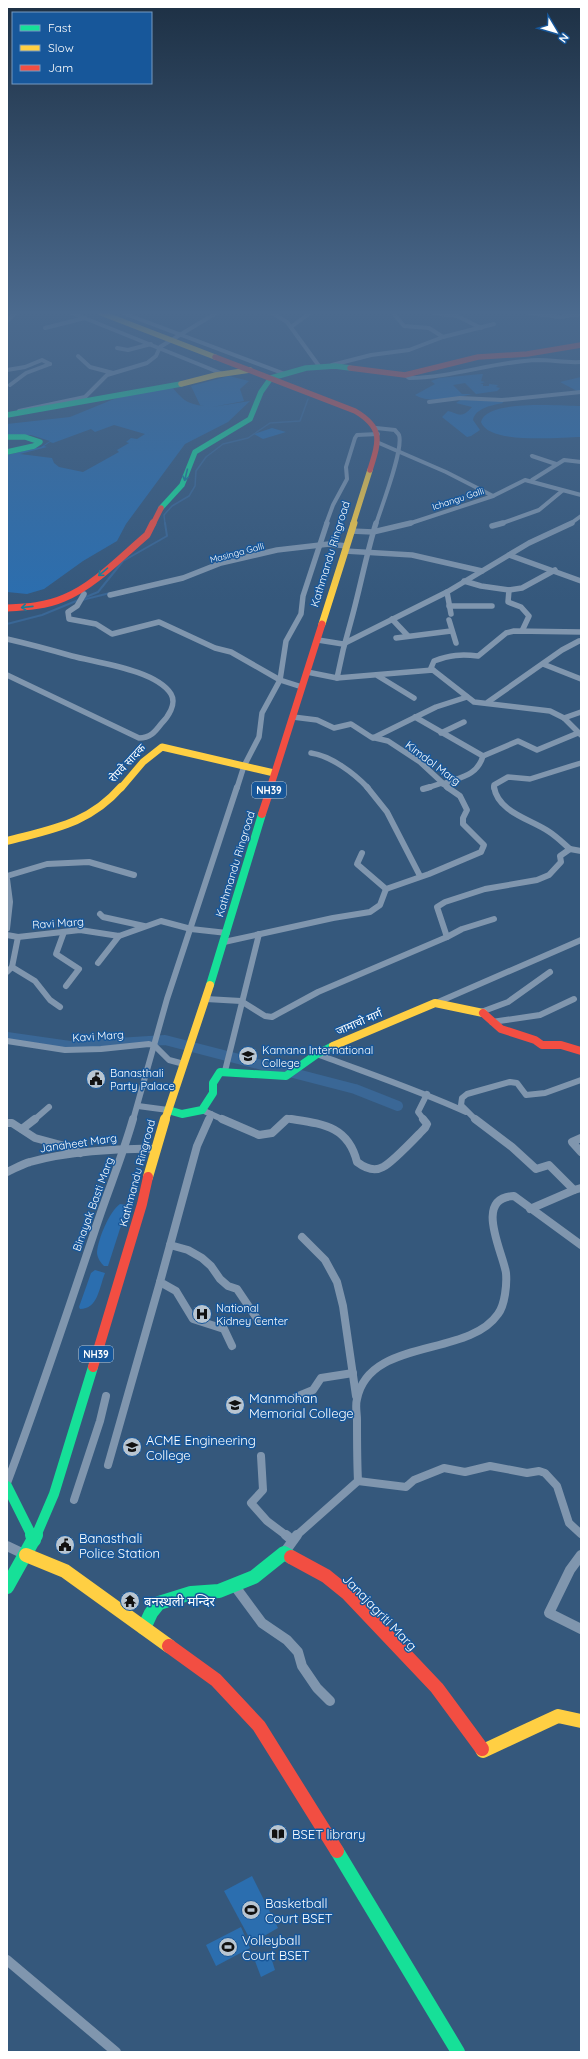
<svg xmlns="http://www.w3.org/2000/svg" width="588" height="2059" viewBox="0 0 588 2059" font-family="Quicksand,'Noto Sans Devanagari',sans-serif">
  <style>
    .green { fill: #2b6eaf; fill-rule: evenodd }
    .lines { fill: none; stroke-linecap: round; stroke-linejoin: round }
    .stream-far1 { stroke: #3a6796; stroke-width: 1.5 }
    .stream { stroke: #3a6796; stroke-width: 2 }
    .canal { stroke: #3a6796; stroke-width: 10 }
    .street-far4 { stroke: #8096ae; stroke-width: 4 }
    .street-far3 { stroke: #8096ae; stroke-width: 5.5 }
    .street-far2 { stroke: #8096ae; stroke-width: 6 }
    .street-far1 { stroke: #8096ae; stroke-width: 8 }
    .street { stroke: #8096ae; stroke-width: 10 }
    .fast-far3 { stroke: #16e098; stroke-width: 5.5 }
    .fast-far2 { stroke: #16e098; stroke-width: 8 }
    .fast-far1 { stroke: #16e098; stroke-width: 10 }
    .fast { stroke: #16e098; stroke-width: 14 }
    .slow-far4 { stroke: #ffcf43; stroke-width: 5.5 }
    .slow-far3 { stroke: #ffcf43; stroke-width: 7 }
    .slow-far2 { stroke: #ffcf43; stroke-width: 8 }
    .slow-far1 { stroke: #ffcf43; stroke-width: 10 }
    .slow { stroke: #ffcf43; stroke-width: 14 }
    .jam-far4 { stroke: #f24e42; stroke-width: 5.5 }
    .jam-far3 { stroke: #f24e42; stroke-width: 7 }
    .jam-far2 { stroke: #f24e42; stroke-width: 8 }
    .jam-far1 { stroke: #f24e42; stroke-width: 10 }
    .jam { stroke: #f24e42; stroke-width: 14 }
    .oneway { stroke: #178099 }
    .labels { text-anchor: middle; stroke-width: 3; stroke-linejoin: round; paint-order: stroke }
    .far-street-label { font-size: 9px; fill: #fff; stroke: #17579a }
    .shield { fill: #17579a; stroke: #b9cde1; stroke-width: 1 }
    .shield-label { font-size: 10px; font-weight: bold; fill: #fff }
    .street-label { font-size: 11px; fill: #fff; stroke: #17579a }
    .poi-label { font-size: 11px; fill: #fff; stroke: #17579a; text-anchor: start }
    .near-poi-label { font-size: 13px; fill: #fff; stroke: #17579a; text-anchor: start }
    .near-street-label { font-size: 13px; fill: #fff; stroke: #17579a }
  </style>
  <rect width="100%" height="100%" fill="#35587c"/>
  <g class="green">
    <path d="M481 374H483L481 381 485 382 480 384H483V386H489V384L498 385 496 387 500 388 497 391 476 394 465 383 453 385 462 394H472C455 398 430 404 415 395L435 384 431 381 439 378Z"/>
    <path d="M229 376 249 381 240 389 244 401 212 407 250 401 228 422 185 444 126 524 117 541 83 561 44 589 27 594 7 592V455L41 447 50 441 31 435H7V424L70 417 114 399 159 387 173 388C183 400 187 404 204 406L200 405 191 386ZM114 425 145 434 137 439 131 438 126 442 129 443 117 450 119 452 83 472 59 467 54 463 52 458 20 454 47 447 44 446 50 442 53 443 91 429 95 432Z"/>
    <path d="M581 377V391L579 392 560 382Z"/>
    <path d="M462 399 502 401 503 403C493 405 475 408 473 420L480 430 471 436 467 437 442 417 448 411C458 413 461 420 472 407L456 403Z"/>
    <path d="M581 406V437C560 437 489 445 481 422 486 399 561 406 581 406Z"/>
    <path d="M272 428 286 432 263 439 254 434Z"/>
    <path d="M120 1204 126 1205 127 1207 108 1266H104C101 1263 97 1258 97 1252 98 1239 109 1212 120 1204Z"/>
    <path d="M95 1270 105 1273C99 1288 98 1309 80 1309L79 1307 91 1273Z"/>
    <path d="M252 1876 278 1928 252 1943 224 1891Z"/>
    <path d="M241 1927 250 1948 216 1966 206 1945Z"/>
    <path d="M270 1954 275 1970 261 1977 255 1961Z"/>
  </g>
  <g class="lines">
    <path class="stream-far1" d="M165 524 164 515 172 506 189 496 195 486 196 471 206 457 223 444 248 438 270 423 300 421 308 399"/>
    <g class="stream">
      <path d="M82 600 110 593"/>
      <path d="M7 624 42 615 98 592 123 561 167 536 165 523"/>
    </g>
    <path class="canal" d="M7 1037 70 1046 165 1040 355 1089 398 1106"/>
    <g class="street-far4">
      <path d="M72 313 223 374"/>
      <path d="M123 313 285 374"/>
      <path d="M272 313 287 322 319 366"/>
      <path d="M393 313 404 326 429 328 443 337"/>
      <path d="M433 313 457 316 481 328"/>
      <path d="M529 313 560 317 581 314"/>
      <path d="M7 321 15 313"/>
      <path d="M291 327 310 313"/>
      <path d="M45 328 85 318"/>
      <path d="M117 348 128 350 151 344"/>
      <path d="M78 356 90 367 113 373"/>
      <path d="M332 365 371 355 409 350 443 337 494 324"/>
      <path d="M7 370 25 367 42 360 50 364"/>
      <path d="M405 375 409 378C452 378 496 361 538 360 552 360 565 363 581 362"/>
      <path d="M10 385 26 373 50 364"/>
      <path d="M429 402 460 398 502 400 581 392"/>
      <path d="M19 411 85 397 107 375 147 363 156 356 160 347 216 313"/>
      <path d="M379 443 446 472 493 496 408 524"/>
      <path d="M532 456 556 464"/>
      <path d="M532 480 564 460 581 462"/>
      <path d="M493 496 525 480 581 495"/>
      <path d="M326 524 333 505 347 479 346 467 355 438 357 435 378 434"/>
      <path d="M376 524C381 508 404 449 399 435 398 433 396 432 395 430L376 428"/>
      <path d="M500 524 539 510 562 491"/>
      <path d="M570 524 581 516"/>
    </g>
    <g class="street-far3">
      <path d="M492 526 503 523"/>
      <path d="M351 531 373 532 411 523"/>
      <path d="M345 551 412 555 482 571"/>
      <path d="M509 555 581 581"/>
      <path d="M464 581 481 586 509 590 508 602 521 607 529 616 522 631"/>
      <path d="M509 590 522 588 555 570"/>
      <path d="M447 592 451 614"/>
      <path d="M84 594 77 606 68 612 69 619 96 624 112 634 159 622 215 648 231 652 280 680 302 687"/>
      <path d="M110 595 183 578 221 563 277 550 329 544 347 546"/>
      <path d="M449 606H492"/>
      <path d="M392 619 408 636"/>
      <path d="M449 620 456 643"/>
      <path d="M396 638 451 631"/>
      <path d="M7 639C29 644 51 650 72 656 98 663 156 670 171 694 177 704 168 717 161 724 155 732 150 738 139 738L7 675"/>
      <path d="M318 640 343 644 447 592 529 543 572 523"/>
      <path d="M543 664 581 679"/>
      <path d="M433 670 431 668 434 661C450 655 461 654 478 656L506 633 514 631 581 632"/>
      <path d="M307 672 337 678 433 670 474 702 550 711 564 718 581 735"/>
      <path d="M378 676 414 698"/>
      <path d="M337 678C341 657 345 641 351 621 360 589 366 555 376 523"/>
      <path d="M488 702 562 650 579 641"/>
      <path d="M293 717 317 720 334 728 351 724 371 737 388 741 420 762 448 788"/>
      <path d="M415 717 483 756 518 741 537 750 578 733"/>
      <path d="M564 718 581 712"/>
      <path d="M441 733 464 722"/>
      <path d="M373 738 436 707 467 697"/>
      <path d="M311 753C331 756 354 773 368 788"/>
      <path d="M443 784C461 777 477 776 483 756"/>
      <path d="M237 788 244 766 259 737 262 713 280 680 286 641 301 614 303 596 327 523"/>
      <path d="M427 788 442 783"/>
      <path d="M494 788V785L508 777 530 779 581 763"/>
    </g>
    <g class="street-far2">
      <path d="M367 787 387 812 420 876"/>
      <path d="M423 789 430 787"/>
      <path d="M570 849 581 851"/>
      <path d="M362 853 357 864 386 889 429 874 481 852 484 845 463 824V818L467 810 460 796 447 787"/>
      <path d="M7 876 47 864 89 862 134 875"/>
      <path d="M7 879 10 902 7 929"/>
      <path d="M100 914 103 917 144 926"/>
      <path d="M494 919 462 929 447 937 437 907 445 902 485 889 537 880 549 875 561 862 560 856 570 849C563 843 556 836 548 831 530 819 498 812 494 787"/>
      <path d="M64 932 56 954 79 969 66 986"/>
      <path d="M7 935 18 937 80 930 119 936 161 921 191 929 227 933"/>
      <path d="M224 942 333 918 370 912 380 905 386 889"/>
      <path d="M98 963 119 936"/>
      <path d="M12 967 35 981 50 1000 60 1007"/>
      <path d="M7 972 12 967 18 937"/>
      <path d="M206 999 241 1001 265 1016 272 1017 318 992 447 937"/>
      <path d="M436 1003 581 940"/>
      <path d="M481 1012 508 1002 550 972"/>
      <path d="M492 1022 540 1015 574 999"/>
      <path d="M7 1041 65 1050 101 1049 149 1044 155 1046 169 1060 184 1064"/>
      <path d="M317 1054C367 1073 418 1090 466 1112"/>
      <path d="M225 1071 259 934"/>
      <path d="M138 1106 168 1110"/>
      <path d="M202 1110 224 1120"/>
      <path d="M34 1120 49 1107"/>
      <path d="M133 1120 167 999 237 787"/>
      <path d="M209 1120 211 1114"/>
      <path d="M286 1120 288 1118 297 1120"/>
      <path d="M424 1120 418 1112 427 1094"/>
      <path d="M476 1120 461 1105 462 1098 467 1094 510 1082 517 1083 526 1095 545 1093 581 1080"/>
    </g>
    <g class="street-far1">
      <path d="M209 1119 197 1146 160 1282 176 1291 193 1319 224 1329 232 1346"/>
      <path d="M222 1119 259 1135 272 1133 287 1119"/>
      <path d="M291 1119C323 1124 348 1126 357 1162 365 1168 374 1172 383 1167 393 1162 416 1137 425 1128L427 1124 423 1119"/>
      <path d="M475 1119 512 1147 536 1169 549 1165 574 1190 581 1188"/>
      <path d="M7 1123H12L35 1138 61 1145 80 1153"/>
      <path d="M22 1129 35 1119"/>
      <path d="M581 1138 572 1142 581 1152"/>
      <path d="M7 1172C14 1169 22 1164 30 1162 65 1152 118 1148 155 1149"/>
      <path d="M530 1209 574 1190"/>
      <path d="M302 1237 325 1260 337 1282 343 1306 356 1396"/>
      <path d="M170 1245 188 1250 202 1258 211 1266 220 1279 228 1286 237 1289 258 1320"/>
      <path d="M296 1397 313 1390 321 1378 353 1373"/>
      <path d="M261 1456 263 1490 251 1503 267 1521 287 1536"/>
      <path d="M108 1465 160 1282"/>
      <path d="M358 1481 406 1487 414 1480 444 1468 465 1472 490 1466 527 1473 539 1471 545 1473 557 1486 569 1523 581 1534"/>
      <path d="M7 1483C38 1401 66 1317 94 1233 106 1195 122 1158 133 1119"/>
      <path d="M74 1500 100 1421 106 1396"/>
      <path d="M296 1536 358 1481C357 1461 357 1441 357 1420 357 1413 355 1406 357 1399 369 1337 468 1358 498 1314 505 1305 507 1284 506 1273 503 1252 473 1198 514 1196L581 1245"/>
    </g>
    <g class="street">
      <path d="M286 1535 292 1540"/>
      <path d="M7 1546 26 1555"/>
      <path d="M284 1553 297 1535"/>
      <path d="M581 1555 570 1570 549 1613 581 1629"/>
      <path d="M234 1585 262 1623 287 1640 298 1652 302 1666 317 1688 330 1701"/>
      <path d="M7 1960 116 2052"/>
    </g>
    <g class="fast-far3">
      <path d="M7 415 181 384"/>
      <path d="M7 437H25L40 442 34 446 7 452"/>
      <path d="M161 508 182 485 195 452 250 419 261 392 271 378 306 368 335 366 350 368"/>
    </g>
    <g class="fast-far2">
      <path d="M210 985 262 814"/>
      <path d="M168 1110 182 1114 202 1110 213 1093V1083L220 1072 286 1076 317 1054 333 1046"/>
    </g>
    <g class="fast-far1">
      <path d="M7 1486 32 1536"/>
      <path d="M36 1536 54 1494 93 1367"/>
    </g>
    <g class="fast">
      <path d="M32 1535 34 1540"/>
      <path d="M7 1587 36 1535"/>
      <path d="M144 1628 151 1613 159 1603 191 1593 219 1591 254 1577 284 1553 291 1557"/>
      <path d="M337 1851 458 2052"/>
    </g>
    <g class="slow-far4">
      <path d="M101 313 215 357"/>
      <path d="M181 384 216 375 250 370"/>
      <path d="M353 524 370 470"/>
    </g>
    <g class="slow-far3">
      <path d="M322 624 354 523"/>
      <path d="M121 788 143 762 162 747 274 773"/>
    </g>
    <g class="slow-far2">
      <path d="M7 841C52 829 89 824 121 787"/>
      <path d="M333 1046 435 1003 483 1013"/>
      <path d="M165 1120 210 985"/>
    </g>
    <path class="slow-far1" d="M148 1177 165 1119"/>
    <g class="slow">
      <path d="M26 1555 65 1571 169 1646"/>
      <path d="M482 1749 483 1751 558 1716 581 1721"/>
    </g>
    <g class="jam-far4">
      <path d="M215 357 355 411C384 428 379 441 370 470"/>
      <path d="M350 368 405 375 478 357 527 354 581 345"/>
      <path d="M153 524 161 508"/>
    </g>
    <g class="jam-far3">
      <path d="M7 608C26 607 46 606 64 598 94 586 122 556 147 535L153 523"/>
      <path d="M270 788 322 624"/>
    </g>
    <g class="jam-far2">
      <path d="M262 814 271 787"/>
      <path d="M483 1013 501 1029 535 1040 542 1045H561L581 1051"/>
    </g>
    <path class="jam-far1" d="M93 1367 142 1204 148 1177"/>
    <g class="jam">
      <path d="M291 1557 326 1576 347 1593 437 1688 482 1749"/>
      <path d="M169 1646 216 1680 259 1726 337 1851"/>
    </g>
  </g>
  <defs><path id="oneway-shaft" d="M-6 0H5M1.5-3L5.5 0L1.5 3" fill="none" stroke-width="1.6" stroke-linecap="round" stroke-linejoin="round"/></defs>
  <g class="oneway">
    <use href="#oneway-shaft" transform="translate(186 475) rotate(104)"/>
    <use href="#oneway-shaft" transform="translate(103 572) rotate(140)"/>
    <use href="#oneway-shaft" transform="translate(27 607) rotate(174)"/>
  </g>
  <linearGradient id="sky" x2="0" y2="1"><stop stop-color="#1d3044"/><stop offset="0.52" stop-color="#4b6a8e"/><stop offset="1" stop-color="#4b6a8e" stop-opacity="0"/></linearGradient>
  <rect width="588" height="601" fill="url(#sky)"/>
  <defs>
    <symbol id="university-disc" viewBox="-11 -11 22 22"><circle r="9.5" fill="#b8c5d1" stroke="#17579a"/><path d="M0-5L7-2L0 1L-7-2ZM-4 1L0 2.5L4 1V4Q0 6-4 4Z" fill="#111"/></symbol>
    <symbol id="civic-disc" viewBox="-11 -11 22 22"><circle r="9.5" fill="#b8c5d1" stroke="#17579a"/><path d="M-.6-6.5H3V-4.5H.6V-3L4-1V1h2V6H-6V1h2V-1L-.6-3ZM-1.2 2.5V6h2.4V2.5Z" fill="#111"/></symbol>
    <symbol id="hospital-disc" viewBox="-11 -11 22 22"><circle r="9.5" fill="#b8c5d1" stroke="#17579a"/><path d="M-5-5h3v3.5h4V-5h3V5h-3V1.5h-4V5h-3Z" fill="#111"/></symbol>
    <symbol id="temple-disc" viewBox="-11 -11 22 22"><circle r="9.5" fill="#b8c5d1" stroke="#17579a"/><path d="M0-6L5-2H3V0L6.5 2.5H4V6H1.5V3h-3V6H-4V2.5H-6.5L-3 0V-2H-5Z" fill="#111"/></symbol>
    <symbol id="library-disc" viewBox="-11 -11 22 22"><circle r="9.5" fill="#b8c5d1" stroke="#17579a"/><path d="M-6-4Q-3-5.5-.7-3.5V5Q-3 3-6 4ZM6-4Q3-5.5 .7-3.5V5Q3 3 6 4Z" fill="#111"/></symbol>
    <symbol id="stadium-disc" viewBox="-11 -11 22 22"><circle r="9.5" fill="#b8c5d1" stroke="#17579a"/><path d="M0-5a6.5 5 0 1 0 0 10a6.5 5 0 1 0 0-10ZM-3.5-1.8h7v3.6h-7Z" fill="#111"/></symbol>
  </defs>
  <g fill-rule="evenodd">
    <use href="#university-disc" x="237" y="1045" width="22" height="22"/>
    <use href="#civic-disc" x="85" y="1068" width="22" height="22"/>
    <use href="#hospital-disc" x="191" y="1303" width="22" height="22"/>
    <use href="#university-disc" x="224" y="1394" width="22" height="22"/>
    <use href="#university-disc" x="121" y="1436" width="22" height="22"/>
    <use href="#civic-disc" x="54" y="1534" width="22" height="22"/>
    <use href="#temple-disc" x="119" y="1590" width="22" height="22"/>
    <use href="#library-disc" x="267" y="1823" width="22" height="22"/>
    <use href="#stadium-disc" x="240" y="1899" width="22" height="22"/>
    <use href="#stadium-disc" x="217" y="1936" width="22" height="22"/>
  </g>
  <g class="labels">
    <g class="far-street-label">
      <text transform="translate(458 499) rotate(-18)" y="3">Ichangu Galli</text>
      <text transform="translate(237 553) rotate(-15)" y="3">Masinga Galli</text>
    </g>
    <g class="shield">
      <rect x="252" y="782" width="34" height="16" rx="3"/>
      <rect x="79" y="1346" width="34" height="16" rx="3"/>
    </g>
    <g class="shield-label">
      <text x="269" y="794">NH39</text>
      <text x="96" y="1358">NH39</text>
    </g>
    <g class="street-label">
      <text transform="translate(330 554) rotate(-73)" y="4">Kathmandu Ringroad</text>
      <text transform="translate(127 763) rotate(-47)" y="4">रोपवे सादक</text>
      <text transform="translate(433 763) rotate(37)" y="4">Kimdol Marg</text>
      <text transform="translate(235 864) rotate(-73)" y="4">Kathmandu Ringroad</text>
      <text transform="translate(58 923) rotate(-4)" y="4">Ravi Marg</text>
      <text transform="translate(359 1022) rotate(-23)" y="4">जामाचो मार्ग</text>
      <text transform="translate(98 1036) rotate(-4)" y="4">Kavi Marg</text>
      <text transform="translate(78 1143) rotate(-8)" y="4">Janaheet Marg</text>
      <text transform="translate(137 1173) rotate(-75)" y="4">Kathmandu Ringroad</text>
      <text transform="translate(93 1204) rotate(-70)" y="4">Binayak Basti Marg</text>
    </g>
    <g class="poi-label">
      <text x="262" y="1054">Kamana International<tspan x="262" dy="13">College</tspan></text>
      <text x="110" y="1077">Banasthali<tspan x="110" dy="13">Party Palace</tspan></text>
      <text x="216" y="1312">National<tspan x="216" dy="13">Kidney Center</tspan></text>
    </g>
    <g class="near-poi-label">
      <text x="249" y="1403">Manmohan<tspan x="249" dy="15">Memorial College</tspan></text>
      <text x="146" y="1445">ACME Engineering<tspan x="146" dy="15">College</tspan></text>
      <text x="79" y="1543">Banasthali<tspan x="79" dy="15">Police Station</tspan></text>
      <text x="144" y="1606">बनस्थली मन्दिर</text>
      <text x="292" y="1839">BSET library</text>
      <text x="265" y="1908">Basketball<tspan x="265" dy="15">Court BSET</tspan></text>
      <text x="242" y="1945">Volleyball<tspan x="242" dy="15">Court BSET</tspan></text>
    </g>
    <g class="near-street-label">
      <text transform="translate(380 1612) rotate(46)" y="5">Janajagriti Marg</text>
    </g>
  </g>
  <rect width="588" height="2059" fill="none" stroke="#ffffff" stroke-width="16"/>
  <rect x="12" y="12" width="140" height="72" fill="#17579a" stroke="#749ac2"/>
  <rect x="20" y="25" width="20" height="6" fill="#16e098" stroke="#749ac2"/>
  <text x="48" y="32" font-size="12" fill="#ffffff">Fast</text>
  <rect x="20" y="45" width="20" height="6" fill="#ffcf43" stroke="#749ac2"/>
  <text x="48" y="52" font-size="12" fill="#ffffff">Slow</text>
  <rect x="20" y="65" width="20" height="6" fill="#f24e42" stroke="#749ac2"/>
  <text x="48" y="72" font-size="12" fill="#ffffff">Jam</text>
  <g transform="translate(556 32) rotate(128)" stroke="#17579a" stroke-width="3" paint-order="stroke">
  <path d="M0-3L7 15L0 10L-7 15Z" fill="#ffffff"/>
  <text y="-6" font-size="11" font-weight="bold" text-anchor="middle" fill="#ffffff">N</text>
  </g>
</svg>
